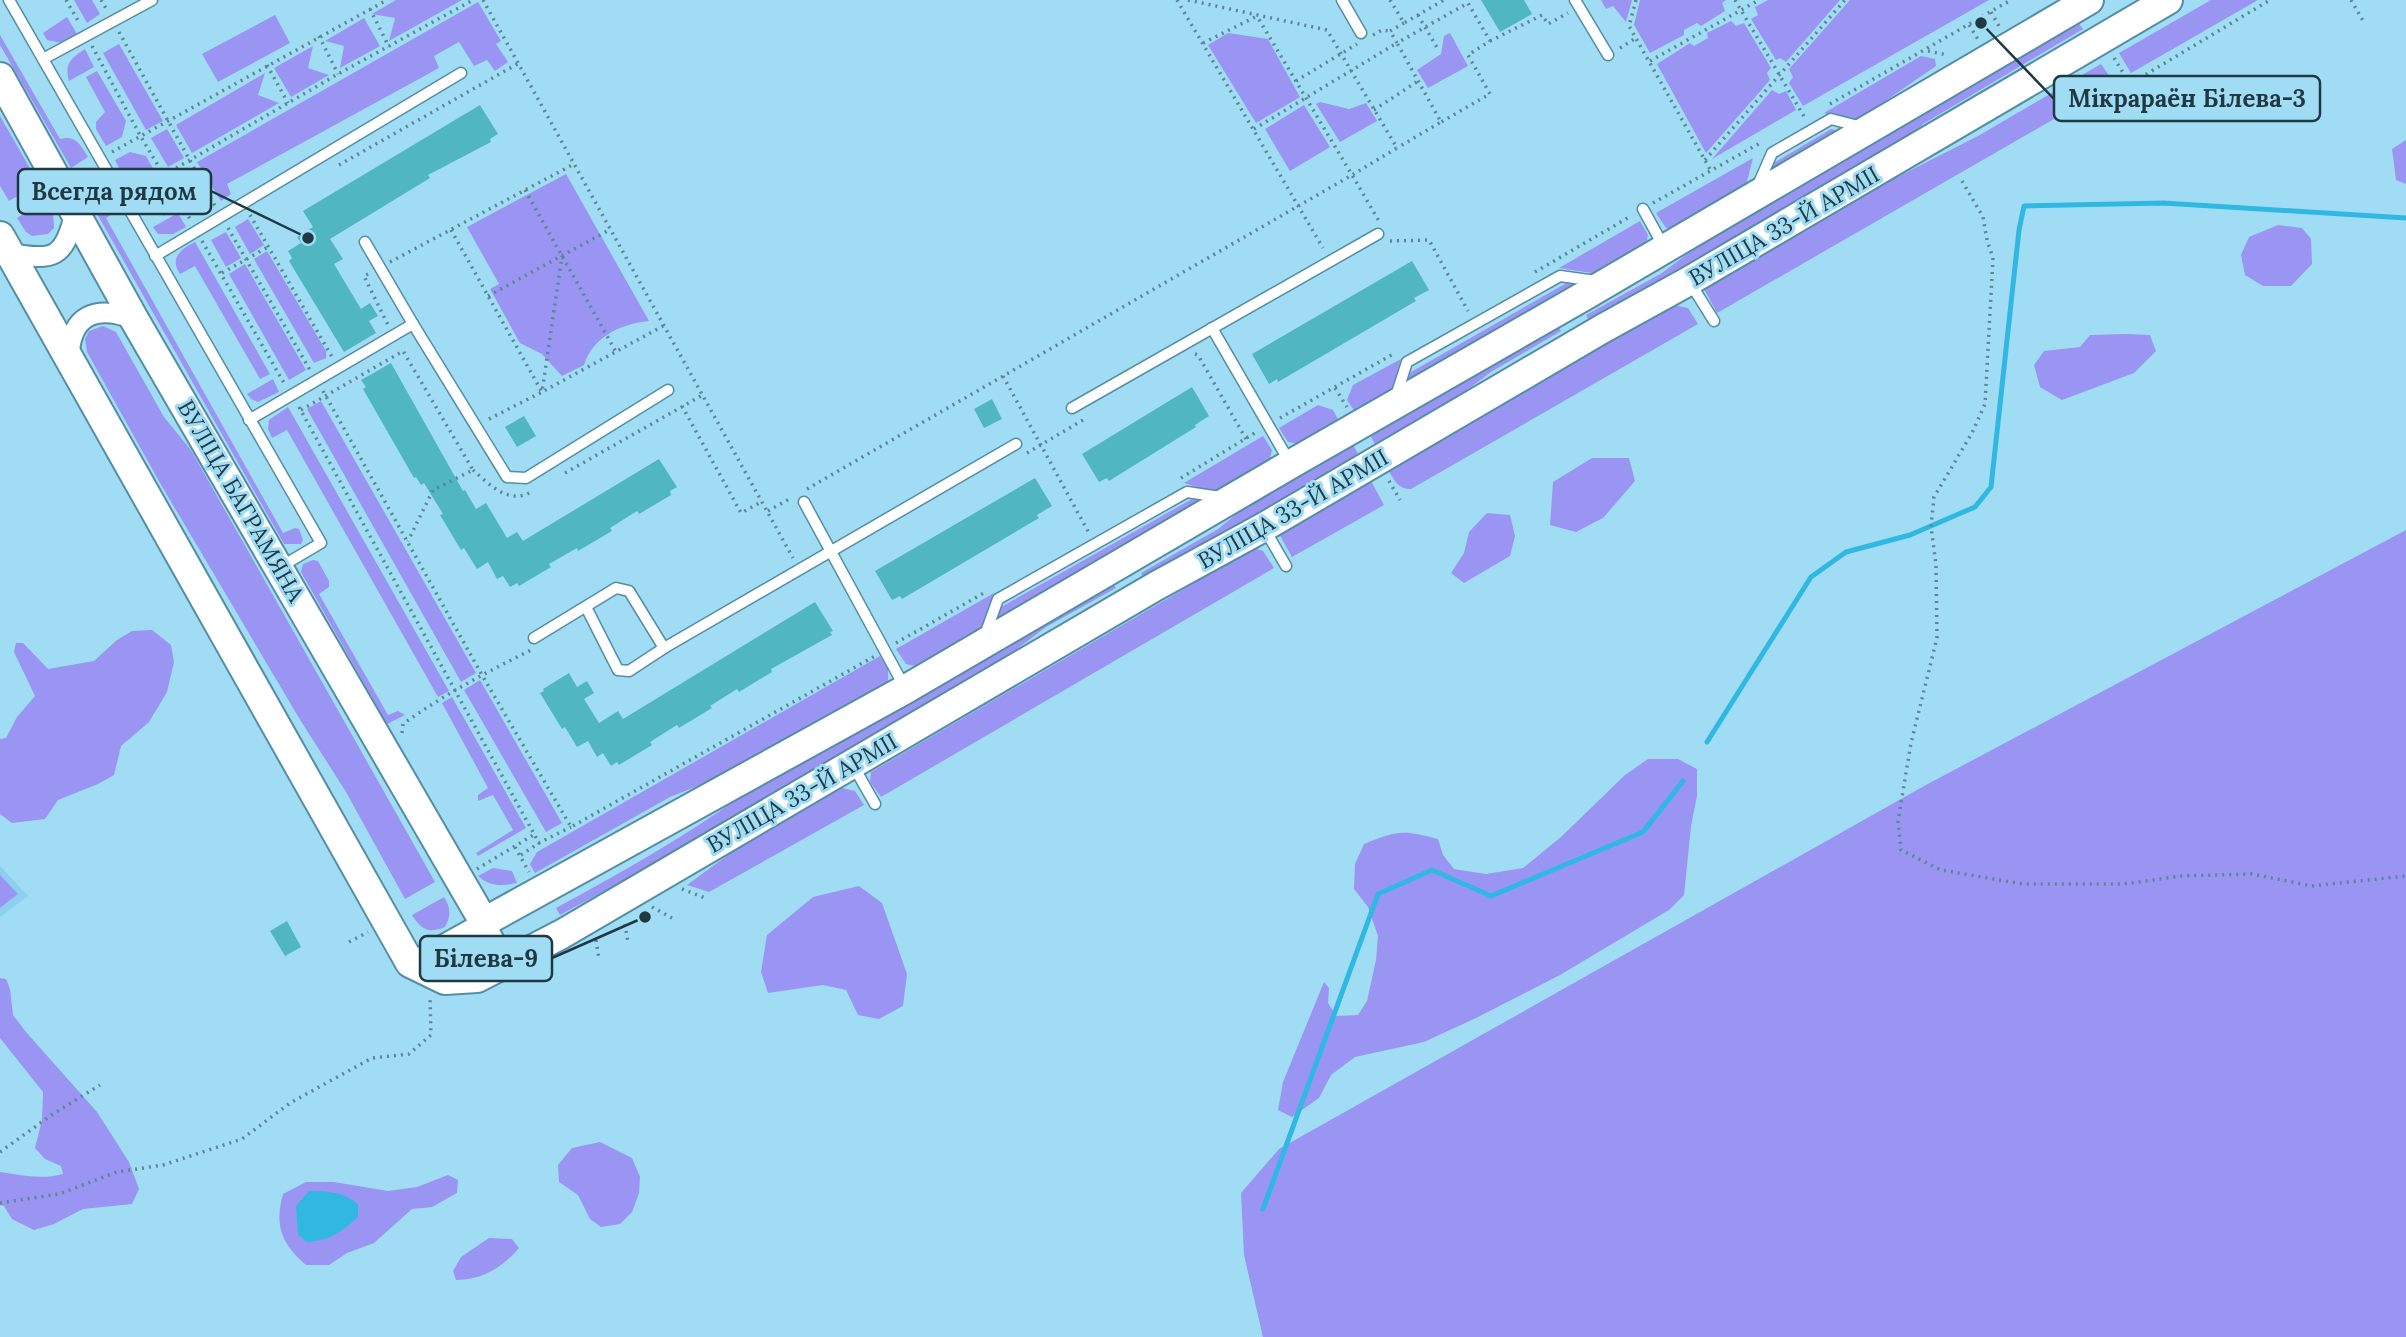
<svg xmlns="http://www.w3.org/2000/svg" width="2406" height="1337" viewBox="0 0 2406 1337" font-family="Lora,serif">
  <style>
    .built { fill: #8bd1ed }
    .green { fill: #9a95f3 }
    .water { fill: #30b8e3 }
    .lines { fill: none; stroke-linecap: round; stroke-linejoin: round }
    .stream { stroke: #30b8e3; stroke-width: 5 }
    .building { fill: #50b6c0 }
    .lane-casing { stroke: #538ea5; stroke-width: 13 }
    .street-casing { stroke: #538ea5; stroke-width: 23 }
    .secondary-casing { stroke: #538ea5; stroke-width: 32 }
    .path { stroke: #5c8596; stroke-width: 3.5; stroke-dasharray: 2 5; stroke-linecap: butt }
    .lane { stroke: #fff; stroke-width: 10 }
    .street { stroke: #fff; stroke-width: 19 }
    .secondary { stroke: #fff; stroke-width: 28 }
    .labels { text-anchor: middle; stroke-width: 6; stroke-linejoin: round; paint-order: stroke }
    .street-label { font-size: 23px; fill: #1f3842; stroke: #a0ddf5 }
    .leader { fill: none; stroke: #1f3842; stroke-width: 2.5 }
    .callout-dot { fill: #1f3842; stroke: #a0ddf5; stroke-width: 2.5 }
    .callout { fill: #a0ddf5; stroke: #1f3842; stroke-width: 2.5 }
    .callout-label { font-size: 24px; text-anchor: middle; font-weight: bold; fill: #1f3842 }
  </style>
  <rect width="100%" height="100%" fill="#a0ddf5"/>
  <path class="built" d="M0 866 28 896 0 917Z"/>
  <g class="green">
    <path d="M74 0H92L100 14 87 23Z"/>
    <path d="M396 0H462L389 41 395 18 372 14Z"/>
    <path d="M1601 0H1632L1626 22 1613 6 1606 9Z"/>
    <path d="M1640 0H1726L1722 3 1725 11 1701 26 1697 23 1684 30V35L1650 53 1634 25Z"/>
    <path d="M1768 0H1840L1786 62 1780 58 1776 60 1751 19 1758 15 1755 7Z"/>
    <path d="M1850 0H1989L1803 106 1789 83 1793 77 1789 69Z"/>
    <path d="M2211 0H2258L2131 73 2119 53Z"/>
    <path d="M478 2 501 41 496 44 508 62 495 71 487 60 474 66 459 42 434 56 439 68 227 184 231 194 221 201 197 162Z"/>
    <path d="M275 15 290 43 218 82 202 54Z"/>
    <path d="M67 17 77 34 62 43 47 40 43 33Z"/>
    <path d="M364 18 380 46 340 68 344 46 325 41Z"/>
    <path d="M1731 21 1736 26 1744 23 1771 68 1767 73 1770 80 1706 153 1657 64 1690 43 1694 46 1708 38 1707 33Z"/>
    <path d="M2077 21 2083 29 1923 124 1908 139 1590 322 1586 315 1662 273 1699 245Z"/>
    <path d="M1228 33 1268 39 1300 97 1256 123 1208 45Z"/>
    <path d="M1450 33 1468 66 1428 88 1417 70 1441 54 1444 36Z"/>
    <path d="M0 35 60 139C76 135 80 144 88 157L71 168 0 45Z"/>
    <path d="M119 44 163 121 146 130 103 53Z"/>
    <path d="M313 46 308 68 329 75 291 97 274 68Z"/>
    <path d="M85 49 94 67 69 81C64 64 71 58 85 49Z"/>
    <path d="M1921 56 1935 59 1936 66 1855 122 1824 113Z"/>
    <path d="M2101 64 2110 77 2108 88 1717 313 1703 287 1856 198 1978 136Z"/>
    <path d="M97 71 126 121 122 137 106 146 96 129V122L105 112 86 77Z"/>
    <path d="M265 73 258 95 279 103 192 153 176 125Z"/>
    <path d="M1772 90 1779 94 1786 91 1796 110 1712 159Z"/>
    <path d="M1320 102 1349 109 1366 103 1377 121 1340 142 1316 104Z"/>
    <path d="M1304 105 1330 147 1290 171 1265 129Z"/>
    <path d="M0 116 39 184 9 201 0 186Z"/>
    <path d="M167 129 184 158 168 167 151 138Z"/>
    <path d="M1831 129 1840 131 1756 183 1755 179 1767 167Z"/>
    <path d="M2406 140V184L2396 180 2392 149Z"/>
    <path d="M130 152 146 156 175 208 164 216 144 181C123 182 124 177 115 160Z"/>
    <path d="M1753 158 1745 189 1677 229 1666 228 1656 213Z"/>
    <path d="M187 167 211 207 196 215 173 176Z"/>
    <path d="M96 172C101 179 118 203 115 211 114 213 108 217 106 218L283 533 295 528 299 529 303 540 301 544H284L79 182Z"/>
    <path d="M566 174 649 321C620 324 593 337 584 365L562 376 542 354 520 343 490 289 499 284 467 227Z"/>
    <path d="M47 199 53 211 54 228 48 234 32 236 26 232 17 218Z"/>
    <path d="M178 213 186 227 173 234H158L153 227Z"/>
    <path d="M248 219 264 245 250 254 235 227Z"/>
    <path d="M1640 221 1648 235 1646 245 1598 274 1559 268Z"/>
    <path d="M2278 225 2302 228 2311 239 2312 264 2291 286H2263L2245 275 2241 255 2249 237Z"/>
    <path d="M226 232 241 258 226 267 211 240Z"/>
    <path d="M195 242 270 374 260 379 195 266 180 274C169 258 181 249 195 242Z"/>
    <path d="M267 251 326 351V358L314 363 254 259Z"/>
    <path d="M245 264 306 370 289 380 229 274Z"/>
    <path d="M1570 281 1581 282 1406 384 1411 372Z"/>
    <path d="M1674 305 1688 308 1698 324 1411 489C1397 489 1395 480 1388 470Z"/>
    <path d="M1557 324 1561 331 1491 372 1447 405 1376 446 1370 435Z"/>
    <path d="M103 326 116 332 164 417 191 450 435 882 405 899 346 792 299 718 160 483 87 352 85 339 89 331Z"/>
    <path d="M2125 334 2150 335 2156 351 2134 373 2062 400 2040 387 2034 365 2044 351 2080 347 2090 335Z"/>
    <path d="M1401 359 1391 392 1355 412 1347 400 1353 385Z"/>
    <path d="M273 379 279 392 258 402 251 399 247 394Z"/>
    <path d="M321 401 476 673 461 682 307 409Z"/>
    <path d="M1318 405 1333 410 1339 421 1301 444 1288 442 1279 428Z"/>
    <path d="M288 407 449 691 438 697 287 430 272 438 268 429 269 420Z"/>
    <path d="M1263 436 1272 450 1269 462 1215 493 1184 483Z"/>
    <path d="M1352 443 1359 455 1144 579 1141 573 1218 529 1255 499Z"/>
    <path d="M1592 458H1629L1635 481 1603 518 1576 532 1550 525 1553 482Z"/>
    <path d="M1371 481 1384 505 1292 557 1279 534Z"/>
    <path d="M1192 499 1204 500 997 620 1001 607Z"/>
    <path d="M1487 513 1510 515 1515 536 1510 556 1464 583 1451 573 1464 553 1469 532Z"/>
    <path d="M2406 530V1337H1263L1244 1255 1241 1193 1279 1149 1924 786Z"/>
    <path d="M1254 548 1263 551 1274 568 881 797 870 782 871 772Z"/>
    <path d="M313 560 318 561 329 581V587L319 594 388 715 398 711 405 715 387 724 301 572 303 564Z"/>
    <path d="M1112 582 1116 588 1046 627 1013 652 656 863 560 915 556 908C620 873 682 839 741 796Z"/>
    <path d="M994 593 982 627 915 666 906 664 896 649Z"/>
    <path d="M152 630 171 645 174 662 167 692 149 722 121 746 114 775 98 784 58 800 45 819 12 823 0 814V739L6 738 17 717 35 696 14 652 16 643H23L48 669 94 661 117 640 132 631Z"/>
    <path d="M880 656 888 668V681L718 778 670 797 535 873 530 864 537 852Z"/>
    <path d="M480 680 562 823 546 832 464 690Z"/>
    <path d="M452 697 526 828 478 856 476 853 513 830 493 795 478 801V795L488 788 442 703Z"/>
    <path d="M1648 759H1678L1697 769V796L1691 826 1684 895 1669 910 1560 975 1476 1018 1424 1042 1355 1057 1331 1075 1319 1098 1292 1117 1278 1110 1283 1082 1324 982 1329 988 1328 1003 1336 1016 1358 1015 1367 1001 1376 960 1378 936 1368 907 1354 889 1355 864 1364 844C1398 830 1403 830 1438 839L1443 855 1454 869 1486 874 1523 868 1561 837 1625 775Z"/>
    <path d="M842 788 855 791 864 805 709 892 687 885 747 841 836 789Z"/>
    <path d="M493 868 512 871 517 883C502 886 490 887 478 876Z"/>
    <path d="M0 875 18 894 0 908Z"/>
    <path d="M859 886 882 903 907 974 903 1006 879 1019 858 1015 846 990 823 985 768 993 761 972 767 935 813 897Z"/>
    <path d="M444 897C451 908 451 916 445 927 428 934 421 929 412 915Z"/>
    <path d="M0 978 6 979 10 989 13 1015 26 1032 97 1112 129 1162 139 1189 132 1204 83 1209 54 1224 34 1230 12 1219 4 1206 0 1205V1172C21 1175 41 1180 63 1174L61 1166 45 1159 35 1148 42 1120 43 1092 0 1038Z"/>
    <path d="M600 1142 632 1158 640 1177 639 1193 632 1212 620 1224 601 1227 590 1219 578 1195 559 1182 558 1165 572 1148Z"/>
    <path d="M448 1175 458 1180 457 1193 432 1207 412 1209 374 1243 347 1253 329 1265H306C282 1244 274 1226 283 1194L306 1182H334L388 1191 417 1187Z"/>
    <path d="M489 1238 512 1239 519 1248C503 1267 482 1280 456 1280L453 1271 461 1257Z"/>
  </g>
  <path class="water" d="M309 1191C328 1191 343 1192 358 1204V1217C342 1232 329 1241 306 1242L298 1234 296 1206Z"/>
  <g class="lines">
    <g class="stream">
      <path d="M1707 742 1811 577 1846 552 1910 535 1975 507 1991 487 2019 230 2024 206 2163 203 2406 218"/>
      <path d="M1263 1209 1378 894 1432 870 1491 896 1643 832 1683 781"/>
    </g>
  </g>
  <g class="building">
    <path d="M1481 0H1524L1532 14 1500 32Z"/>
    <path d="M480 105 498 134 490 139 491 142 428 175 430 178 330 239 343 259 334 264 361 309 370 303 378 316 369 321 376 333 344 352 289 261 292 258 288 251 301 243 297 237 313 227 303 211Z"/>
    <path d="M1412 261 1429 290 1414 298 1416 301 1278 382 1277 379 1269 384 1252 354Z"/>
    <path d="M391 363 463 491 465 490 476 509 486 503 507 538 517 532 523 541 659 459 677 487 670 491 671 495 639 514 637 511 610 528 612 531 578 551 577 548 549 564 551 567 519 586 517 583 510 587 503 576 497 579 488 562 477 569 464 548 461 550 440 515 443 514 424 483 421 485 416 477 414 478 363 389 366 387 361 380Z"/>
    <path d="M1192 387 1209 416 1195 425 1196 427 1109 481 1107 478 1099 482 1082 454Z"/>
    <path d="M992 399 1002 419 984 428 974 409Z"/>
    <path d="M524 416 536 436 517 447 505 427Z"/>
    <path d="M1035 478 1052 506 1037 515 1039 518 902 599 900 596 892 600 875 571Z"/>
    <path d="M815 602 833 631 830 632 832 635 771 669 772 672 739 692 737 689 710 706 712 708 679 728 677 725 650 742 652 745 619 765 617 762 611 766 603 753 597 757 588 741 577 747 565 727 562 729 540 693 544 691 543 689 569 673 577 687 587 681 594 693 584 699 599 723 618 711 623 719Z"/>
    <path d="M287 921 301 947 285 956 270 931Z"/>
  </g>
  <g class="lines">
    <defs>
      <g id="lane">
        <path d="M9 0 321 543 282 566"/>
        <path d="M1342 0 1361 33"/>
        <path d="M1575 0 1608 55"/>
        <path d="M43 59 152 0"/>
        <path d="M1758 185 1772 153 1831 119 1862 127"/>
        <path d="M1643 209 1664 247"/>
        <path d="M365 242 413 324 507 477 526 478 668 390"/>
        <path d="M155 256 461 73"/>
        <path d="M1689 281 1714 321"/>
        <path d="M1212 328 1289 461"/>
        <path d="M1396 396 1407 362 1560 276 1596 281"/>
        <path d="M1072 408 1378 234"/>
        <path d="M249 420 413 324"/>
        <path d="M804 502 904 686"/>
        <path d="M1264 528 1286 566"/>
        <path d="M586 607 618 670 629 671 664 648 1016 444"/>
        <path d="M985 635 998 599 1187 492 1220 497"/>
        <path d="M534 638 616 588 629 591 664 648"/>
        <path d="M854 767 875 804"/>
      </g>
      <g id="street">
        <path d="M9 253C54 261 64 259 75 213"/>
        <path d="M69 357C71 314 96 305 134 319"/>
        <path d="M410 963 484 922 507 963"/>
      </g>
      <g id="secondary">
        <path d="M0 77 134 319 484 922 906 689 1291 464 1584 296 2089 0"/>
        <path d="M0 236 410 963 445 980 477 978 562 934 1156 586 1264 527 1602 329 1689 281 2168 0"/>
      </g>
    </defs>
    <use href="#lane" class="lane-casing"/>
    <use href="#street" class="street-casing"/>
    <use href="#secondary" class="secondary-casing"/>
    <g class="path">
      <path d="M66 0 80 24"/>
      <path d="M101 0 107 10"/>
      <path d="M483 0 793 558"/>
      <path d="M1177 0 1323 248"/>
      <path d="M1188 0 1327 30 1397 148 1352 175 1257 16"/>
      <path d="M1390 0 1404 23 1444 0"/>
      <path d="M1636 0 1629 26 1711 171"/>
      <path d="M1735 0 1805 118"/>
      <path d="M2351 0 2365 24"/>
      <path d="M370 9 389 47"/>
      <path d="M1991 12 2000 28"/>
      <path d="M1418 15 1439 51"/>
      <path d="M1404 23 1390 31 1397 43 1468 3 1490 41 1468 55 1490 94 1441 122"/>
      <path d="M1969 25 1979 41"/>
      <path d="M119 32 215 206"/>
      <path d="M1373 35 1382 30 1390 31"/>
      <path d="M319 36 338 74"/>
      <path d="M1490 41 1542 15 1548 24 1568 13"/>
      <path d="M1203 43 1255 17"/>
      <path d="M92 46 141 137 190 219"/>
      <path d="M1620 48 1636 38"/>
      <path d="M1928 51 1947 55"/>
      <path d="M2114 58 2130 84 2270 0"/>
      <path d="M1650 61 1759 0"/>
      <path d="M267 65 288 103"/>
      <path d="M1296 81 1357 44"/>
      <path d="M1830 104 2011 0"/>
      <path d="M1374 110 1418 81"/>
      <path d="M1254 129 1397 43 1441 122 1397 148"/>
      <path d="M112 152 387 0"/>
      <path d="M1705 160 1845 0"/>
      <path d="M339 165 519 63"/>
      <path d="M164 175 338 74 473 0"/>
      <path d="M1962 181 1983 217 1987 240 1993 258 1985 404 1972 433 1934 497 1931 526 1936 565 1937 638 1911 743 1898 821 1901 850 1941 870 2023 884H2124L2181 876 2252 874 2312 886 2406 876"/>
      <path d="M525 190 616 352"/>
      <path d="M1653 203 1762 142"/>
      <path d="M250 215 332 357"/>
      <path d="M228 228 310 370"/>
      <path d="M451 230 542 392 663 326"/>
      <path d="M202 241 284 383"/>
      <path d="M1390 241 1429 240 1468 311"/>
      <path d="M390 262 574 164"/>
      <path d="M1535 272 1631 216"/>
      <path d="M222 273 268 247"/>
      <path d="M368 274 364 276 388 325"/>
      <path d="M488 296 611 229"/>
      <path d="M1195 354 1198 355 1246 439"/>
      <path d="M1003 376 1089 533"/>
      <path d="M1335 388 1347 407"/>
      <path d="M323 391 482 675 571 827 875 656"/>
      <path d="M682 406 741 513 761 502"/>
      <path d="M299 407 539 843 571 827"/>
      <path d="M301 410 403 351 473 470 433 490 408 541"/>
      <path d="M1280 418 1395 353"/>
      <path d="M489 419 542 392 562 256"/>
      <path d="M1027 453 1083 420"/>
      <path d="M473 470C489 484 508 505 531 492"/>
      <path d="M565 473 701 396"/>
      <path d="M1181 478 1258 431"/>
      <path d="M1389 481 1400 500"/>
      <path d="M807 489 1352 175 1379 221"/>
      <path d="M768 511 791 498"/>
      <path d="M896 643 984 593"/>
      <path d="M402 733 403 724C443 695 487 672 531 650"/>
      <path d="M515 847 529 872"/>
      <path d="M521 855 539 843"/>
      <path d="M477 869 535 834"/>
      <path d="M682 889 708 899"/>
      <path d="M652 907 672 918"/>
      <path d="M625 924 628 943"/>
      <path d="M596 940 599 959"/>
      <path d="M349 942 368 932"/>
      <path d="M0 1152 53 1114 100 1085"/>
      <path d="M0 1203 59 1194 117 1172 163 1165 242 1139 290 1103 372 1058 409 1054 431 1035 430 997"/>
    </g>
    <use href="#lane" class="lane"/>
    <use href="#street" class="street"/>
    <use href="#secondary" class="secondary"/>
  </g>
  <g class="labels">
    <g class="street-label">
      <text transform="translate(1784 226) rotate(-30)" y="8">ВУЛІЦА 33-Й АРМІІ</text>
      <text transform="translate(241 501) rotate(60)" y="8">ВУЛІЦА БАГРАМЯНА</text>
      <text transform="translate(1293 509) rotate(-30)" y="8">ВУЛІЦА 33-Й АРМІІ</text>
      <text transform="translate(802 793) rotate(-30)" y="8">ВУЛІЦА 33-Й АРМІІ</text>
    </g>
  </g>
  <path class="leader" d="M1981 23L2054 99M308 238L211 191M645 917L552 958"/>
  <g class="callout-dot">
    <circle cx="1981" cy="23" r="7"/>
    <circle cx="308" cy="238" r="7"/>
    <circle cx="645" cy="917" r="7"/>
  </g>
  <g class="callout">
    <rect x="2054" y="76" width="266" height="45" rx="7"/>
    <rect x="18" y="169" width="193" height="45" rx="7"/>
    <rect x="420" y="936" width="132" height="45" rx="7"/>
  </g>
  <g class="callout-label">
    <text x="2187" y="107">Мікрараён Білева-3</text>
    <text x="114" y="200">Всегда рядом</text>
    <text x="486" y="967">Білева-9</text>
  </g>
</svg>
